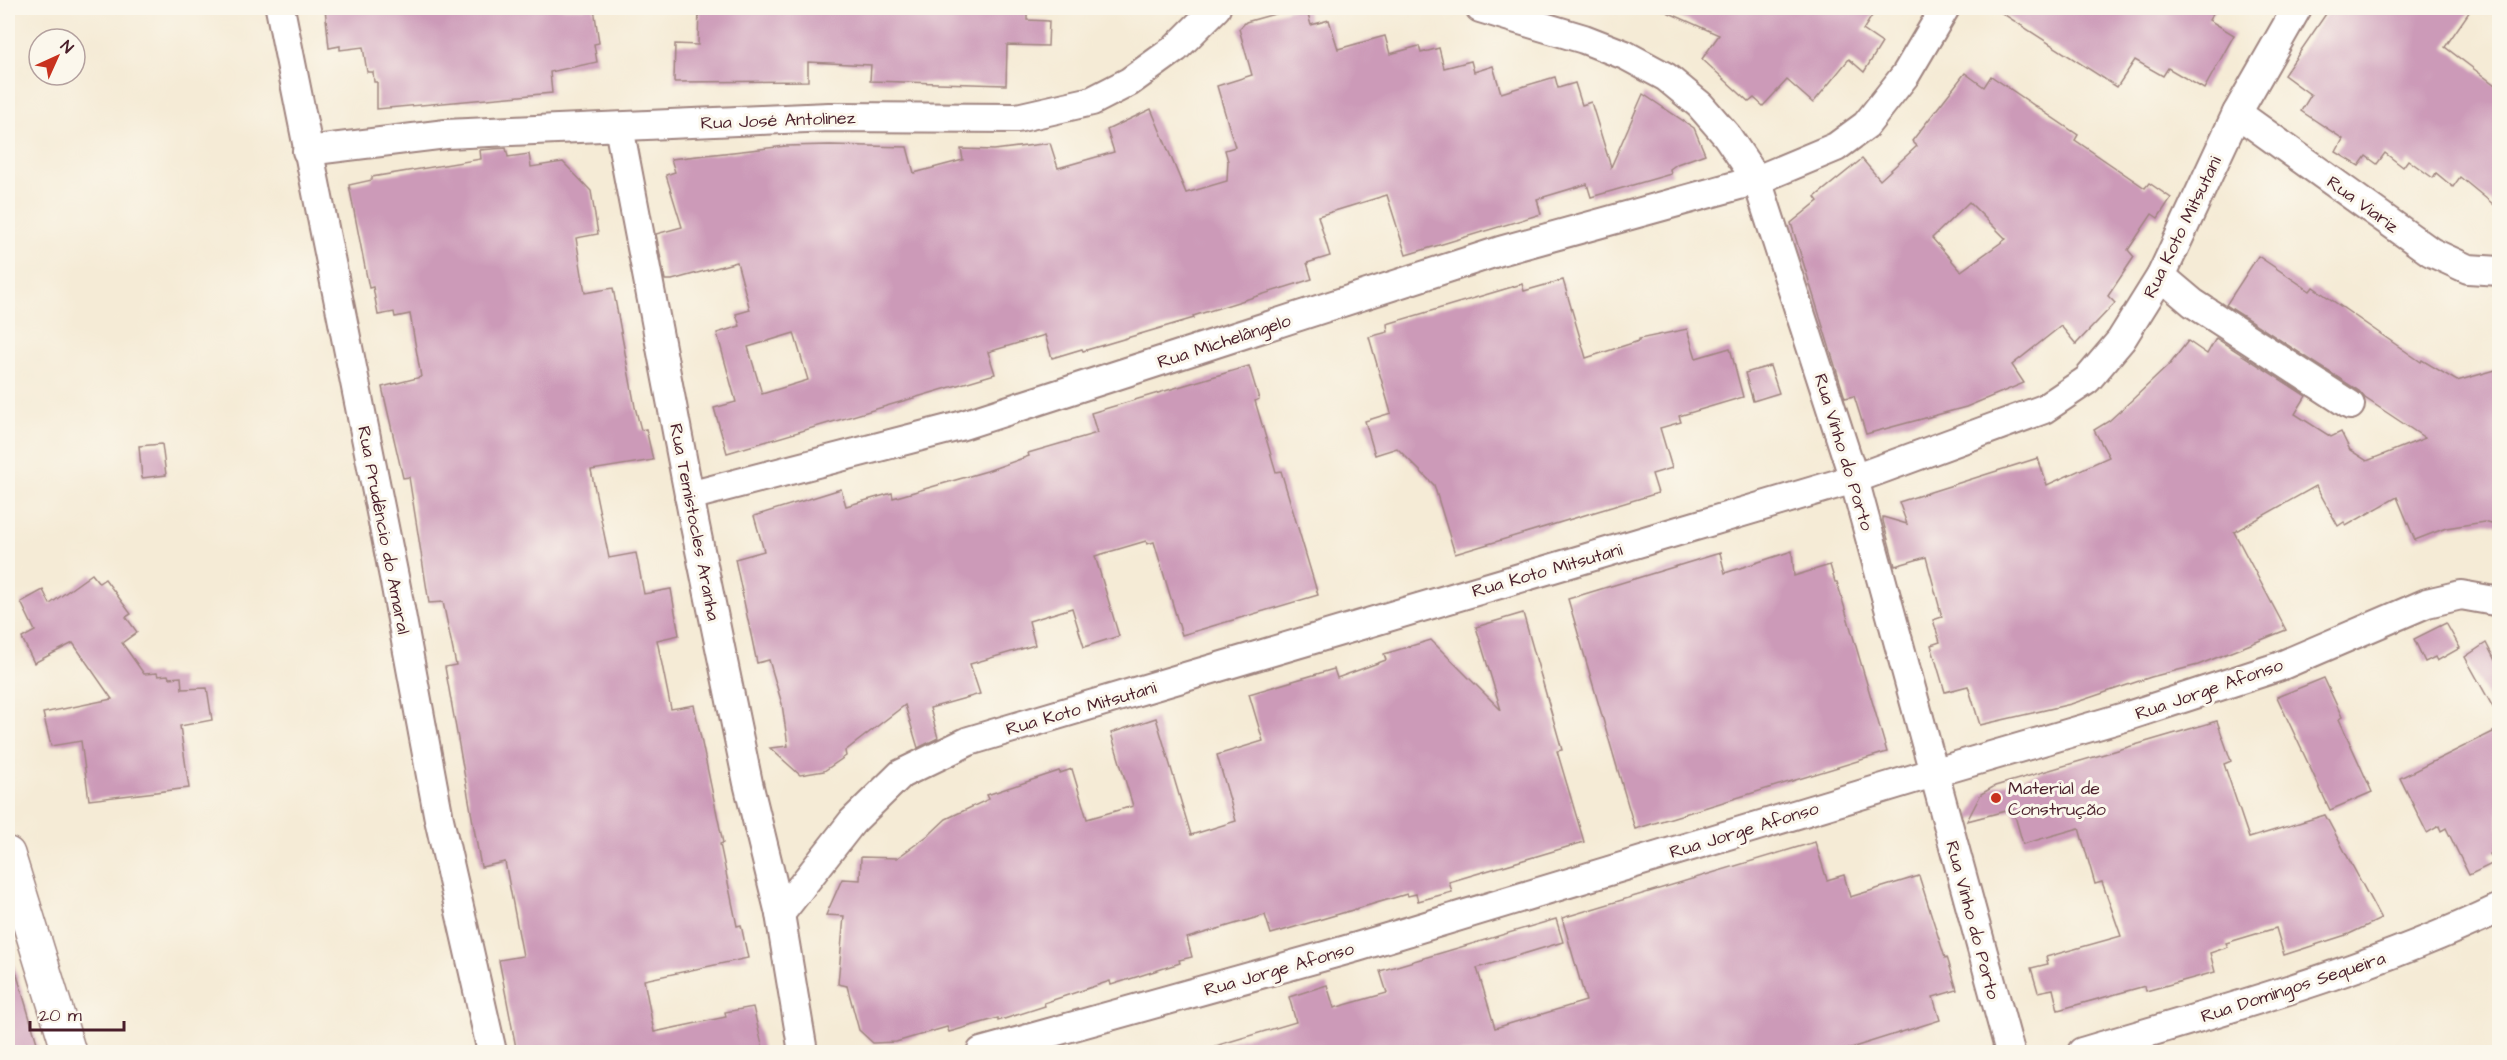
<svg xmlns="http://www.w3.org/2000/svg" width="2507" height="1060" viewBox="0 0 2507 1060" font-family="'Architects Daughter',sans-serif">
  <style>
    .building { fill: #cc9ab8; fill-rule: evenodd }
    .lines { fill: none; stroke-linecap: round; stroke-linejoin: round }
    .street-casing { stroke: #a08580; stroke-width: 32 }
    .secondary-casing { stroke: #a08580; stroke-width: 36 }
    .street { stroke: #fff; stroke-width: 28 }
    .secondary { stroke: #fff; stroke-width: 33 }
    .poi-dot { fill: #c8321e; stroke: #fbf7ec; stroke-width: 2 }
    .labels { text-anchor: middle; stroke-width: 6; stroke-linejoin: round; paint-order: stroke }
    .street-label { font-size: 18px; fill: #4a1f2b; stroke: #fbf7ec }
    .poi-label { font-size: 18px; fill: #4a1f2b; stroke: #fbf7ec; text-anchor: start }
  </style>
  <rect width="100%" height="100%" fill="#fbf7ec"/>
  <filter id="ink" filterUnits="userSpaceOnUse"><feTurbulence type="fractalNoise" baseFrequency=".0167" numOctaves="2"/><feDisplacementMap in="SourceGraphic" scale="12" xChannelSelector="R" yChannelSelector="G"/><feConvolveMatrix kernelMatrix="1 2 1 2 8 2 1 2 1" color-interpolation-filters="sRGB"/></filter>
  <filter id="wash" filterUnits="userSpaceOnUse"><feTurbulence type="fractalNoise" baseFrequency=".008" numOctaves="4" result="noise"/><feDisplacementMap in="SourceGraphic" scale="24" xChannelSelector="R" yChannelSelector="G"/><feGaussianBlur stdDeviation="1.35" result="paint"/><feColorMatrix in="noise" values="0 0 0 0 0 0 0 0 0 0 0 0 0 0 0 0 0 1.4 0 .05"/><feComposite in="paint" operator="in"/></filter>
  <g filter="url(#wash)">
    <rect width="100%" height="100%" fill="#f5ebd6"/>
    <g id="blocks">
      <g class="building">
        <path d="M325 8H594L599 43 594 44 597 62 550 72 552 93 377 109V82H374L373 72H367L363 47 340 50V46L329 48Z"/>
        <path d="M699 8H1027V20L1049 21 1048 46 1007 45 1006 85 870 81 871 65 808 62V81L674 82 675 44 698 45Z"/>
        <path d="M1296 8H1306L1311 25 1329 20 1338 49 1385 36 1390 54 1419 46 1421 53 1439 48 1444 68 1471 61 1474 72 1493 66 1501 93 1555 77 1558 88 1575 83 1582 105 1591 102 1611 167 1643 94 1694 128 1705 154 1677 164 1670 169 1671 174 1591 197 1587 184 1537 199 1541 214 1406 255 1387 195 1318 216 1330 256 1307 263 1312 279 1193 316 1194 318 1083 351 1082 349 1052 358 1045 335 988 352 995 374 727 453 714 408 736 402 717 333 740 326 736 314 750 310 737 262 672 280H665L656 234 682 227 666 175 675 172 671 159 786 146 830 145 907 147 914 173 963 160 961 149 994 150 1050 143 1058 168 1114 152 1107 130 1151 109 1186 193 1227 181 1228 161 1225 150 1235 147 1217 86 1252 75 1239 29 1246 22ZM794 333 808 380 762 394 748 347Z"/>
        <path d="M1658 8H1877L1863 30 1882 43 1864 72 1849 59 1813 103 1787 80 1763 106 1754 98 1749 102 1702 59 1719 35Z"/>
        <path d="M1994 8H2216L2209 20 2234 35 2204 89 2168 68 2163 76 2135 60 2117 87Z"/>
        <path d="M2330 8H2472L2445 47 2499 88V209L2460 177 2453 187 2436 173 2433 178 2408 160 2403 167 2385 153 2377 164 2366 156 2359 166 2336 152 2343 139 2301 111 2311 95 2284 75Z"/>
        <path d="M1965 73 1984 87 1991 76 2078 135 2075 140 2145 188 2149 183 2171 198 2158 218 2152 214 2128 250 2134 257 2108 296 2115 303 2076 344 2061 326 2012 365 2024 383 1966 407 1866 434 1854 396 1845 398 1791 223 1818 201 1815 197 1862 159 1880 180 1917 146 1912 141ZM1969 202 2006 239 1961 271 1932 238Z"/>
        <path d="M506 148 508 157 529 154 531 167 563 162 591 191 598 234 576 238 585 293 613 288 635 407 641 430 646 429 653 460 591 470 609 558 636 553 644 594 671 589 679 635 657 640 671 709 694 705 723 843 720 844 737 926 741 925 748 958 644 980 654 1032 726 1017 725 1012 753 1007 764 1053H517L499 960 523 956 505 862 481 867 445 667 456 665 443 602 429 603 409 477 403 478 382 387 421 377 410 314 395 317 394 312 378 315 373 287 369 288 349 185 372 180V177L481 159 480 150Z"/>
        <path d="M2258 256 2310 291 2313 287 2421 362 2422 360 2457 381 2499 369V526L2484 522 2446 528 2415 540 2397 497 2346 526 2344 522 2338 526 2316 486 2234 532 2286 630 2198 665 2151 677 2071 704 1980 725 1968 686 1945 692 1931 645 1940 642 1933 620 1942 617 1926 557 1895 566 1883 521V517L1907 524 1899 502 2038 458 2047 485 2109 457 2094 430 2109 421 2133 399 2170 364 2188 341 2207 354 2216 338 2306 396 2295 414 2331 437 2341 432 2350 450 2367 461 2425 438 2365 398 2359 391 2226 305Z"/>
        <path d="M1563 280 1586 358 1639 341V339L1687 329 1696 358 1730 348 1743 397 1679 416 1681 422 1660 428 1672 468 1652 474 1658 493 1455 554 1434 485 1397 448 1375 455 1365 421 1391 413 1369 337 1388 332 1387 324 1522 284 1524 291Z"/>
        <path d="M1249 366 1259 399 1255 401 1276 472 1281 471 1318 595 1182 635 1154 542 1147 544 1146 541 1095 556 1119 636 1084 647 1072 608 1029 621 1035 645 970 664 980 694 930 708 938 738 918 748 905 705 845 751 846 756 824 771 800 775 770 748 788 746 782 704 769 660 757 663 735 559 764 551 754 516 841 489 846 506 892 493 893 498 987 471 1029 456 1028 453 1097 433 1091 413Z"/>
        <path d="M1770 366 1779 393 1753 401 1745 373Z"/>
        <path d="M162 444 166 475 142 478 139 446Z"/>
        <path d="M1792 551 1794 576 1830 565 1835 582H1837L1887 752 1635 829 1568 599 1720 553 1725 573Z"/>
        <path d="M92 574 99 583 105 579 131 614 126 617 137 632 122 643 144 674 157 673 158 676 168 675 169 678 181 677 182 689 207 688 212 720 180 726 189 788 89 800 81 741 51 746 43 713 112 699 73 643 34 663 22 638 35 631 21 602 43 590 50 604Z"/>
        <path d="M1523 613 1562 750 1557 751 1584 842 1449 882 1452 892 1418 901 1416 894 1408 896 1407 894 1271 934 1265 915 1187 938 1192 957 1179 960 1180 963 1111 985 1110 981 1044 1003 1045 1006 998 1021V1018L949 1032 947 1027 896 1042 873 1043 859 1030 847 986 838 984 844 916 826 915 842 879 860 880 861 857 897 858 930 834 946 819 989 799 987 795 1059 771 1060 773 1072 769 1087 819 1133 806 1111 733 1156 718 1191 835 1236 821 1217 755 1263 741 1249 694 1334 669 1337 678 1386 660 1384 654 1431 640 1501 710 1476 627Z"/>
        <path d="M2446 623 2460 648 2437 661 2435 657 2425 662 2414 639Z"/>
        <path d="M2486 643 2499 668V718L2465 657Z"/>
        <path d="M2324 678 2342 717 2339 719 2372 792 2330 810 2277 697Z"/>
        <path d="M2217 721 2231 761 2224 764 2249 838 2325 815 2381 919 2349 934 2284 955 2276 928 2226 943 2228 947 2210 953 2215 972 2146 991 2145 986 2058 1010 2053 989 2038 992 2031 968 2048 964 2046 957 2121 936 2102 882 2095 884 2079 828 2023 844 2013 809 1967 821 1981 794 1995 786Z"/>
        <path d="M2499 729V849L2490 854 2494 863 2469 875 2446 828 2441 831 2439 826 2427 833 2400 778Z"/>
        <path d="M1815 842 1827 880 1844 875 1850 897 1919 876 1945 958 1947 957 1957 990 1933 997 1940 1020 1835 1053H1216L1215 1046 1296 1022 1289 997 1327 985 1334 1008 1387 993 1380 971 1556 919 1563 942 1477 968 1495 1028 1586 1001 1562 918Z"/>
        <path d="M14 965 40 1053H8V966Z"/>
      </g>
    </g>
  </g>
  <g filter="url(#ink)">
    <use href="#blocks" fill-opacity="0" stroke="#a08580" stroke-width="1.5"/>
    <g class="lines">
      <defs>
        <g id="street">
          <path d="M280 8 396 587 439 819 492 1052"/>
          <path d="M1480 8 1584 39 1625 55 1666 77 1700 105 1727 136 1757 180 1854 479 2010 1052"/>
          <path d="M2237 113 2431 252 2468 269 2500 271"/>
          <path d="M619 127 695 526 748 783 780 914 803 1052"/>
          <path d="M307 151 446 134 829 117 1017 118 1092 101 1129 82 1176 48 1216 8"/>
          <path d="M2161 276 2193 303 2350 405"/>
          <path d="M689 496 960 426 1500 251 1757 180 1836 147 1866 125 1906 74 1945 8"/>
          <path d="M780 914 852 822 901 774 969 741 1854 479 2044 409 2087 380 2121 340 2161 276 2237 113 2297 8"/>
          <path d="M981 1052 1357 947 1933 773 2128 716 2278 667 2427 603 2461 595 2500 602"/>
          <path d="M2082 1052C2223 1010 2366 972 2500 908"/>
        </g>
        <path id="secondary" d="M8 854 69 1052"/>
      </defs>
      <use href="#street" class="street-casing"/>
      <use href="#secondary" class="secondary-casing"/>
      <use href="#street" class="street"/>
      <use href="#secondary" class="secondary"/>
    </g>
  </g>
  <circle class="poi-dot" cx="1996" cy="798" r="6"/>
  <g class="labels">
    <g class="street-label">
      <text transform="translate(778 120) rotate(-2)" y="6">Rua José Antolinez</text>
      <text transform="translate(2363 204) rotate(36)" y="6">Rua Viariz</text>
      <text transform="translate(2182 227) rotate(-64)" y="6">Rua Koto Mitsutani</text>
      <text transform="translate(1224 341) rotate(-18)" y="6">Rua Michelângelo</text>
      <text transform="translate(1844 452) rotate(73)" y="6">Rua Vinho do Porto</text>
      <text transform="translate(695 522) rotate(79)" y="6">Rua Temistocles Aranha</text>
      <text transform="translate(384 530) rotate(79)" y="6">Rua Prudêncio do Amaral</text>
      <text transform="translate(1547 570) rotate(-16)" y="6">Rua Koto Mitsutani</text>
      <text transform="translate(2209 689) rotate(-19)" y="6">Rua Jorge Afonso</text>
      <text transform="translate(1081 708) rotate(-16)" y="6">Rua Koto Mitsutani</text>
      <text transform="translate(1744 830) rotate(-17)" y="6">Rua Jorge Afonso</text>
      <text transform="translate(1973 920) rotate(75)" y="6">Rua Vinho do Porto</text>
      <text transform="translate(1279 969) rotate(-16)" y="6">Rua Jorge Afonso</text>
      <text transform="translate(2293 987) rotate(-18)" y="6">Rua Domingos Sequeira</text>
    </g>
    <g class="poi-label">
      <text x="2008" y="794">Material de<tspan x="2008" dy="21">Construção</tspan></text>
    </g>
  </g>
  <rect width="2507" height="1060" fill="none" stroke="#fbf7ec" stroke-width="30"/>
  <g transform="translate(57 57) rotate(45)"><circle r="28" fill="#fbf7ec" stroke="#b4a19f" stroke-width="1.5"/>
  <path d="M0-4.5L10 22L0 15L-10 22Z" fill="#c8321e"/>
  <text y="-9" font-size="16" font-weight="bold" text-anchor="middle" fill="#4a1f2b">N</text>
  </g>
  <path d="M30 1021v9h94v-9" fill="none" stroke="#4a1f2b" stroke-width="3"/>
  <text x="39" y="1021" font-size="18" fill="#4a1f2b" stroke="#fbf7ec" stroke-width="4.5" paint-order="stroke">20 m</text>
</svg>
